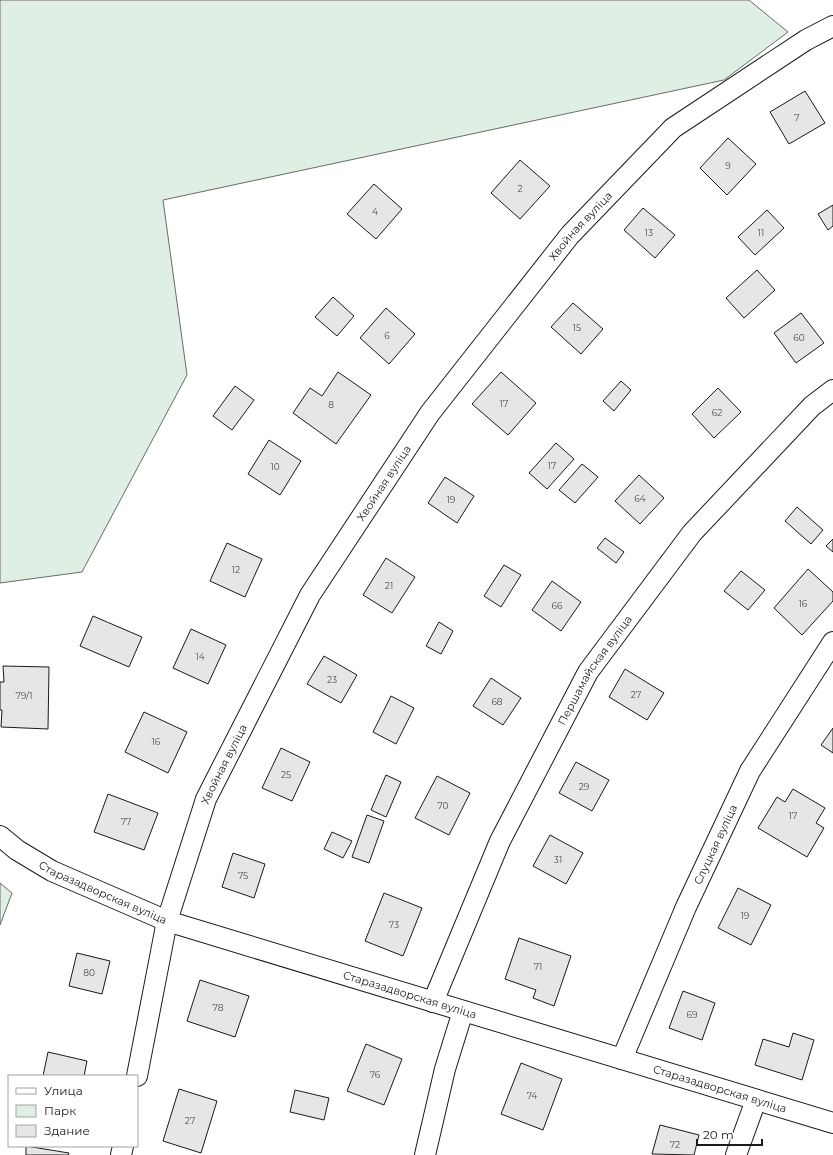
<svg xmlns="http://www.w3.org/2000/svg" width="833" height="1155" viewBox="0 0 833 1155" font-family="Montserrat,sans-serif">
  <style>
    .green { fill: #e0efe3; stroke: #6a6a6a }
    .building { fill: #e6e6e6; stroke: #1a1a1a }
    .lines { fill: none; stroke-linecap: round; stroke-linejoin: round }
    .minor-casing { stroke: #1a1a1a; stroke-width: 22 }
    .minor { stroke: #fff; stroke-width: 20 }
    .labels { text-anchor: middle; stroke-width: 3; stroke-linejoin: round; paint-order: stroke }
    .number-label { font-size: 9px; fill: #4d4d4d }
    .street-label { font-size: 11px; fill: #1a1a1a; stroke: #fff }
  </style>
  <rect width="100%" height="100%" fill="#fff"/>
  <g class="green">
    <path d="M0 0H749L788 32 724 80 163 200 187 375 82 572 0 583Z"/>
    <path d="M0 883 12 893 0 925Z"/>
  </g>
  <g class="building">
    <path d="M805 91 825 123 789 144 770 112Z"/>
    <path d="M728 138 756 164 727 195 700 168Z"/>
    <path d="M520 160 550 186 520 219 491 193Z"/>
    <path d="M374 184 402 209 376 239 347 214Z"/>
    <path d="M833 205V226L828 230 818 214Z"/>
    <path d="M643 208 675 235 655 258 624 230Z"/>
    <path d="M767 210 784 228 755 255 738 237Z"/>
    <path d="M757 270 775 290 744 318 726 298Z"/>
    <path d="M333 297 354 316 337 336 315 317Z"/>
    <path d="M573 303 603 329 581 354 551 327Z"/>
    <path d="M386 308 415 334 389 364 360 338Z"/>
    <path d="M801 313 824 343 796 363 774 333Z"/>
    <path d="M338 372 371 395 336 444 293 413 310 388 322 396Z"/>
    <path d="M501 372 536 403 508 435 472 404Z"/>
    <path d="M621 381 631 390 614 411 603 401Z"/>
    <path d="M235 386 254 400 232 430 213 416Z"/>
    <path d="M718 388 741 412 714 438 692 414Z"/>
    <path d="M269 440 301 461 280 495 248 474Z"/>
    <path d="M556 443 574 459 547 489 529 473Z"/>
    <path d="M582 464 598 477 575 503 559 490Z"/>
    <path d="M639 475 664 498 640 524 615 501Z"/>
    <path d="M445 477 474 496 457 523 428 503Z"/>
    <path d="M797 507 823 530 811 544 785 521Z"/>
    <path d="M605 538 624 552 616 563 597 548Z"/>
    <path d="M833 539V552L826 546Z"/>
    <path d="M227 543 262 559 245 597 210 581Z"/>
    <path d="M386 558 415 577 392 613 363 595Z"/>
    <path d="M504 565 521 575 501 607 484 596Z"/>
    <path d="M808 569 833 592V601L802 635 774 608Z"/>
    <path d="M741 571 765 590 748 610 724 591Z"/>
    <path d="M552 581 581 602 561 631 532 610Z"/>
    <path d="M93 616 142 637 129 667 80 646Z"/>
    <path d="M439 622 453 631 441 654 426 646Z"/>
    <path d="M191 629 226 645 208 684 173 668Z"/>
    <path d="M324 656 357 675 341 703 307 684Z"/>
    <path d="M3 666 49 667 48 729 1 727 2 710H0V682H4Z"/>
    <path d="M625 669 664 693 647 720 609 697Z"/>
    <path d="M491 678 521 698 503 725 473 706Z"/>
    <path d="M391 696 414 708 396 744 373 732Z"/>
    <path d="M144 712 187 732 168 773 125 752Z"/>
    <path d="M833 728V753L821 745Z"/>
    <path d="M281 748 310 762 292 801 262 788Z"/>
    <path d="M576 762 609 780 592 811 559 793Z"/>
    <path d="M386 775 401 782 386 817 371 810Z"/>
    <path d="M437 776 470 793 449 835 415 818Z"/>
    <path d="M793 789 825 808 816 823 824 828 807 857 758 828 777 797 785 802Z"/>
    <path d="M108 794 158 813 144 850 94 832Z"/>
    <path d="M367 815 384 821 369 863 352 857Z"/>
    <path d="M332 832 352 841 343 858 324 849Z"/>
    <path d="M550 835 583 853 566 884 533 866Z"/>
    <path d="M233 853 265 864 254 898 222 887Z"/>
    <path d="M738 888 771 905 751 945 718 928Z"/>
    <path d="M384 893 422 908 403 956 365 941Z"/>
    <path d="M519 938 571 956 554 1006 533 998 536 990 505 979Z"/>
    <path d="M77 953 110 961 102 994 69 986Z"/>
    <path d="M200 980 249 996 235 1037 187 1021Z"/>
    <path d="M683 991 715 1003 702 1040 669 1028Z"/>
    <path d="M793 1033 814 1040 802 1080 755 1065 763 1039 789 1047Z"/>
    <path d="M366 1044 402 1059 384 1105 347 1091Z"/>
    <path d="M48 1052 87 1061 84 1076H43Z"/>
    <path d="M521 1063 562 1079 543 1130 501 1114Z"/>
    <path d="M179 1089 217 1101 201 1153 163 1141Z"/>
    <path d="M295 1090 329 1098 324 1120 290 1112Z"/>
    <path d="M660 1125 699 1135 694 1155 652 1154Z"/>
    <path d="M26 1146 69 1153 68 1155H26Z"/>
  </g>
  <g class="lines">
    <defs>
      <g id="minor">
        <path id="s1" d="M0 836 17 850 52 871 167 921 833 1123"/>
        <path id="s2" d="M433 1002 500 841 588 672 692 533 812 406 833 390"/>
        <path id="s3" d="M622 1059 686 907 750 771 833 642"/>
        <path id="s4" d="M137 1076 167 921 206 799 310 595 430 413 570 235 673 128 806 40 833 26"/>
        <path d="M121 1155 123 1146"/>
        <path d="M425 1155 445 1069 463 1011"/>
        <path d="M736 1155 756 1100"/>
      </g>
    </defs>
    <use href="#minor" class="minor-casing"/>
    <use href="#minor" class="minor"/>
  </g>
  <g class="labels">
    <g class="number-label">
      <text x="797" y="121">7</text>
      <text x="728" y="169">9</text>
      <text x="520" y="192">2</text>
      <text x="375" y="215">4</text>
      <text x="649" y="236">13</text>
      <text x="761" y="236">11</text>
      <text x="577" y="331">15</text>
      <text x="387" y="339">6</text>
      <text x="799" y="341">60</text>
      <text x="504" y="407">17</text>
      <text x="331" y="408">8</text>
      <text x="717" y="416">62</text>
      <text x="552" y="469">17</text>
      <text x="275" y="470">10</text>
      <text x="640" y="502">64</text>
      <text x="451" y="503">19</text>
      <text x="236" y="573">12</text>
      <text x="389" y="589">21</text>
      <text x="803" y="607">16</text>
      <text x="557" y="609">66</text>
      <text x="200" y="660">14</text>
      <text x="332" y="683">23</text>
      <text x="636" y="698">27</text>
      <text x="24" y="699">79/1</text>
      <text x="497" y="705">68</text>
      <text x="156" y="745">16</text>
      <text x="286" y="778">25</text>
      <text x="584" y="790">29</text>
      <text x="443" y="809">70</text>
      <text x="793" y="819">17</text>
      <text x="126" y="825">77</text>
      <text x="558" y="863">31</text>
      <text x="243" y="879">75</text>
      <text x="745" y="919">19</text>
      <text x="394" y="928">73</text>
      <text x="538" y="970">71</text>
      <text x="89" y="976">80</text>
      <text x="218" y="1011">78</text>
      <text x="692" y="1018">69</text>
      <text x="375" y="1078">76</text>
      <text x="532" y="1099">74</text>
      <text x="190" y="1124">27</text>
      <text x="675" y="1148">72</text>
    </g>
    <g class="street-label">
      <text dy="4" stroke="none"><textPath href="#s4" startOffset="973">Хвойная вуліца</textPath></text>
      <text dy="4" stroke="none"><textPath href="#s4" startOffset="649">Хвойная вуліца</textPath></text>
      <text dy="4" stroke="none"><textPath href="#s2" startOffset="370">Першамайская вуліца</textPath></text>
      <text dy="4" stroke="none"><textPath href="#s4" startOffset="325">Хвойная вуліца</textPath></text>
      <text dy="4" stroke="none"><textPath href="#s3" startOffset="234">Слуцкая вуліца</textPath></text>
      <text dy="4" stroke="none"><textPath href="#s1" startOffset="118">Старазадворская вуліца</textPath></text>
      <text dy="4" stroke="none"><textPath href="#s1" startOffset="442">Старазадворская вуліца</textPath></text>
      <text dy="4" stroke="none"><textPath href="#s1" startOffset="766">Старазадворская вуліца</textPath></text>
    </g>
  </g>
  <rect x="8" y="1075" width="130" height="72" fill="#ffffff" stroke="#a3a3a3"/>
  <rect x="16" y="1088" width="20" height="6" fill="#ffffff" stroke="#a3a3a3"/>
  <text x="44" y="1095" font-size="12" fill="#1a1a1a">Улица</text>
  <rect x="16" y="1105" width="20" height="12" fill="#e0efe3" stroke="#a3a3a3"/>
  <text x="44" y="1115" font-size="12" fill="#1a1a1a">Парк</text>
  <rect x="16" y="1125" width="20" height="12" fill="#e6e6e6" stroke="#a3a3a3"/>
  <text x="44" y="1135" font-size="12" fill="#1a1a1a">Здание</text>
  <path d="M697 1139v6h65v-6" fill="none" stroke="#1a1a1a" stroke-width="2"/>
  <text x="703" y="1139" font-size="12" fill="#1a1a1a" stroke="#ffffff" stroke-width="3" paint-order="stroke">20 m</text>
</svg>
